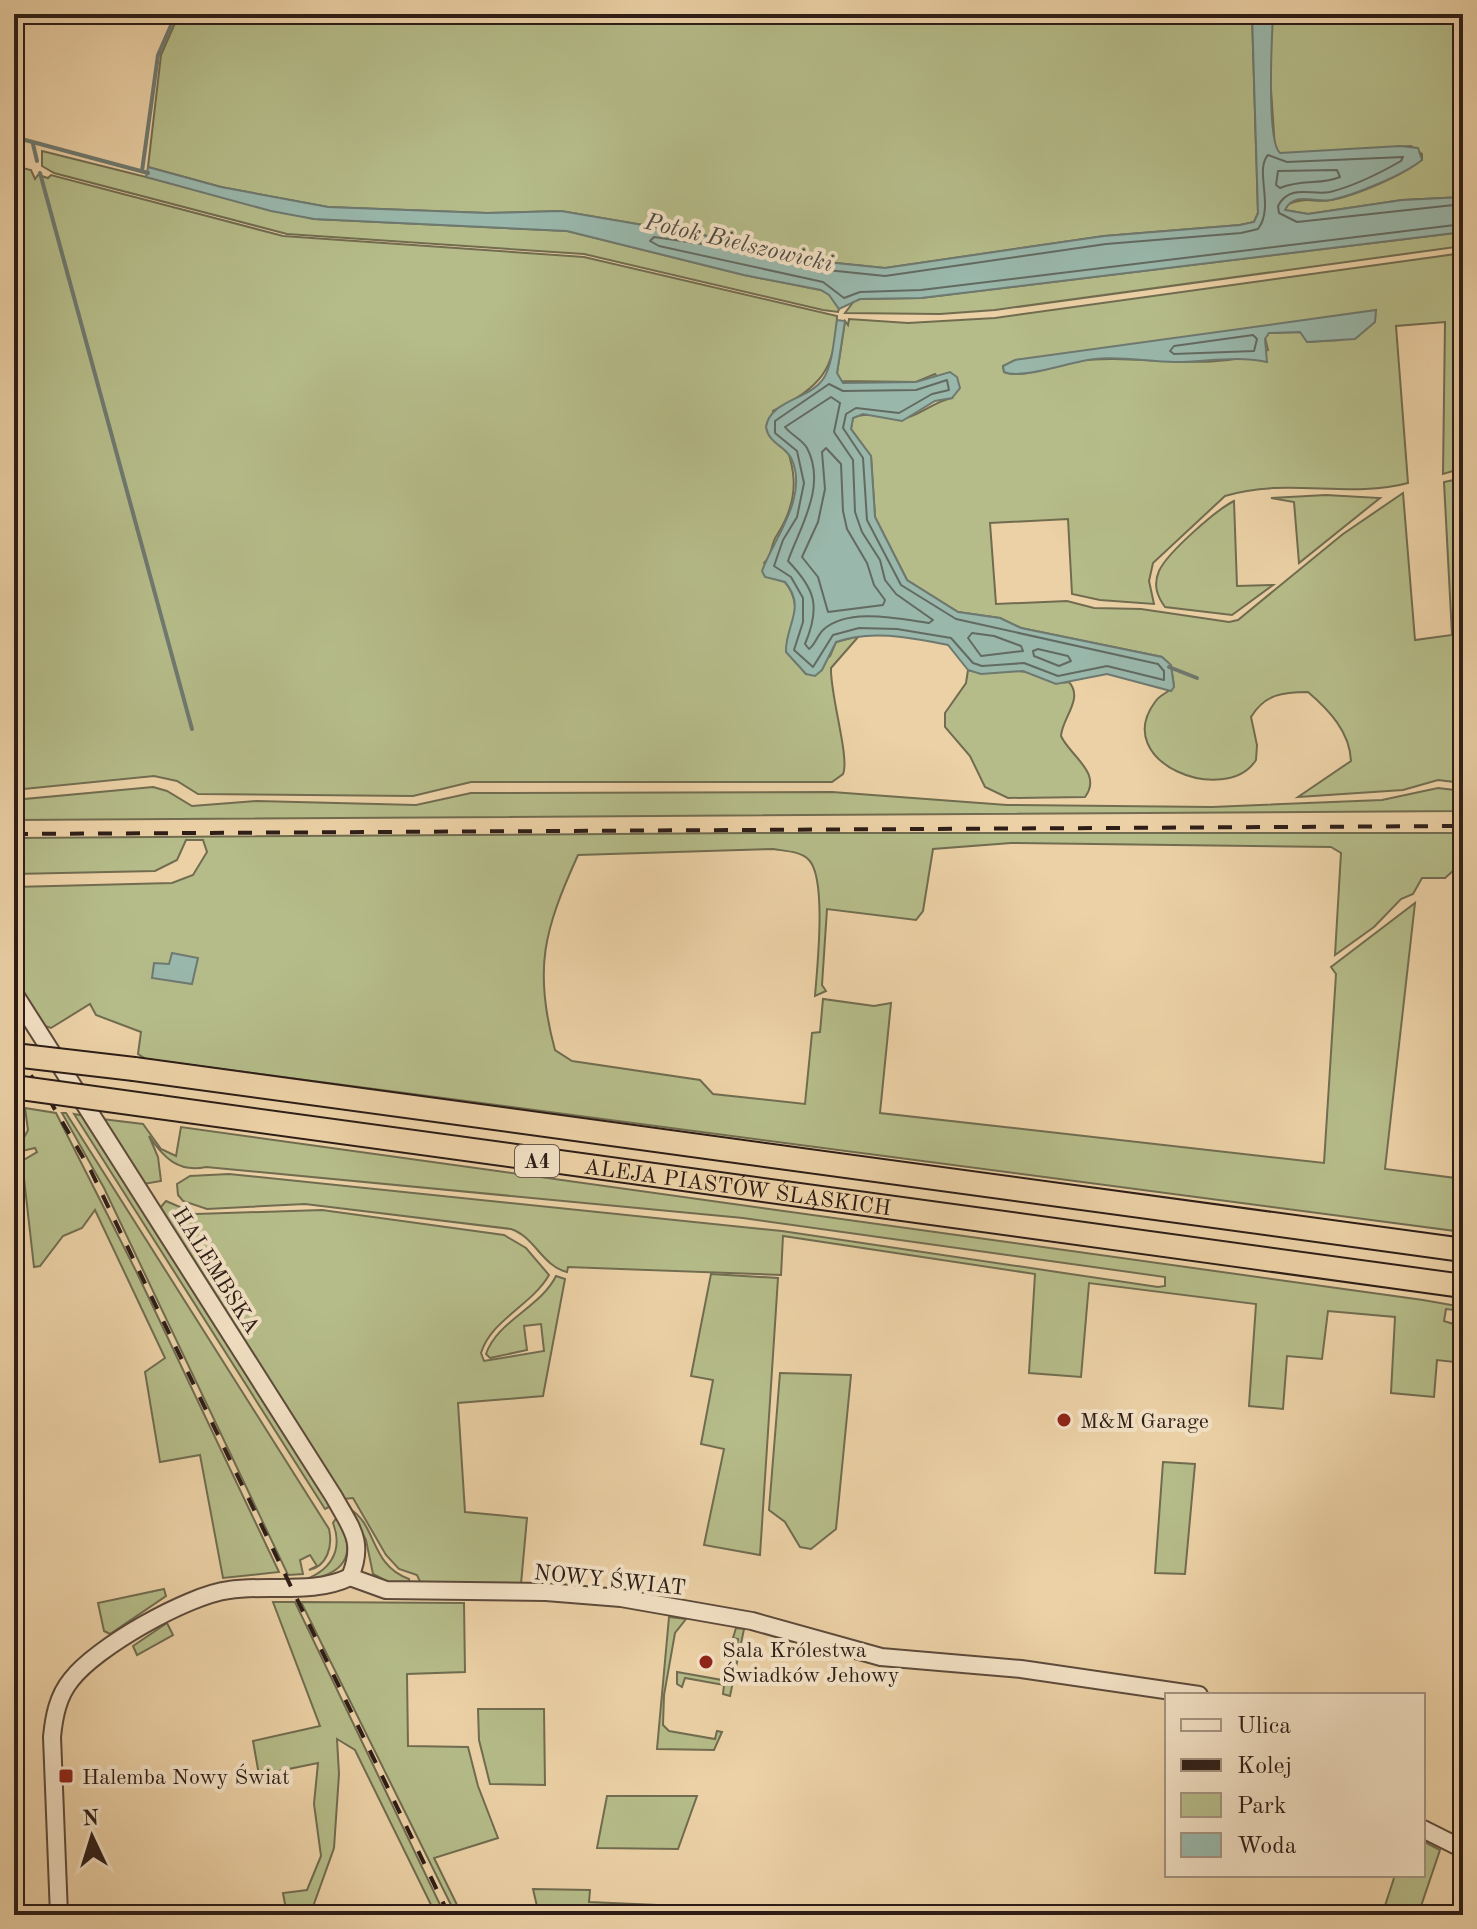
<svg xmlns="http://www.w3.org/2000/svg" width="1477" height="1929" viewBox="0 0 1477 1929" font-family="'Old Standard TT',serif">
  <style>
    .green { fill: #b5bc89; stroke: #716c50; stroke-width: 2; fill-rule: evenodd }
    .water { fill: #99b7ab; stroke: #6e7970; stroke-width: 2 }
    .lines { fill: none; stroke-linecap: round; stroke-linejoin: round }
    .shore { stroke: #636a61; stroke-width: 2 }
    .stream { stroke: #6e7970; stroke-width: 4 }
    .minor-casing { stroke: #5d4a3b; stroke-width: 20 }
    .highway-casing { stroke: #2d1d17; stroke-width: 26 }
    .minor { stroke: #f3e1c5; stroke-width: 16 }
    .highway { stroke: #ecd1a6; stroke-width: 22 }
    .rail { stroke: #2d1d17; stroke-width: 4; stroke-dasharray: 14 14; stroke-linecap: butt }
    .highway-bridge-casing { stroke: #2d1d17; stroke-width: 26; stroke-linecap: butt }
    .highway-bridge { stroke: #ecd1a6; stroke-width: 22 }
    .poi-dot { fill: #8f2418; stroke: #f3e1c5; stroke-width: 3 }
    .labels { text-anchor: middle; stroke-width: 8; stroke-linejoin: round; paint-order: stroke }
    .shield { fill: #f3e1c5; stroke: #68584b; stroke-width: 2 }
    .shield-label { font-size: 20px; font-weight: bold; fill: #2d1d17 }
    .street-label { font-size: 22px; fill: #2d1d17; stroke: #f3e1c5 }
    .poi-label { font-size: 22px; fill: #2d1d17; stroke: #f3e1c5; text-anchor: start }
    .water-label { font-size: 24px; font-style: italic; fill: #4d4b43; stroke: #f3e1c5 }
  </style>
  <rect width="100%" height="100%" fill="#ecd1a6"/>
  <filter id="stains"><feTurbulence type="fractalNoise" baseFrequency=".0025" numOctaves="4"/><feColorMatrix values="0 0 0 0 .2 0 0 0 0 .09 0 0 0 0 .02 0 0 0 .5 -.17"/></filter>
  <radialGradient id="worn" r=".72"><stop offset=".6" stop-color="#630" stop-opacity="0"/><stop offset="1" stop-color="#630" stop-opacity=".3"/></radialGradient>
  <g class="green">
    <path d="M179 14H1252L1258 213 1254 222 1240 225 1104 236 885 268 816 261 725 239 561 211 487 213 328 207 221 187 148 167 161 55Z"/>
    <path d="M1273 14H1463V197L1402 200 1308 214 1285 210 1288 204C1308 196 1315 203 1331 200 1354 196 1405 175 1422 159V154L1411 146 1296 154 1280 153 1275 149 1269 60Z"/>
    <path d="M42 151 314 219 567 231 744 275 821 290 829 294 839 309 838 312 823 310 584 254 287 234 54 173 42 166Z"/>
    <path d="M14 166 31 170 35 179 38 175 48 178 51 175 283 236 584 257 837 316C836 371 820 387 773 411 791 458 807 488 777 535 770 545 773 555 764 563L774 578 785 582C810 612 777 640 806 674L830 656 836 642 859 636 831 668C830 695 850 758 843 774L832 782H471L413 796 198 794 177 781 154 776 14 790Z"/>
    <path d="M1463 232V246L995 310 940 314 845 313 854 301 860 299 921 298Z"/>
    <path d="M1463 253V298L1457 299 1459 321 1463 325V468L1443 474 1445 322 1396 326 1408 483C1350 499 1285 477 1225 496L1153 563 1149 581 1154 604 1100 600 1072 594 1068 519 990 523 996 604 1067 601 1094 608 1141 609 1229 622 1238 620 1343 534 1403 493 1415 640 1452 635 1444 482 1463 478V783L1438 780 1403 790 1298 797 1351 761C1350 732 1329 710 1308 692 1283 692 1265 694 1251 717L1257 745 1256 760C1226 807 1110 763 1155 702 1160 694 1169 693 1174 686L1171 666 1162 657 1021 628 1000 618 958 612 907 580 875 517 871 456 851 429 853 418C868 410 888 419 905 418 917 417 935 401 952 398L935 374 916 382 840 381 837 373 845 321 848 325 849 319 908 323 995 318ZM1376 316 1340 340 1308 342 1301 332 1269 333 1265 338 1268 350C1208 374 1139 353 1077 361 1055 363 1026 380 1004 372L1003 366 1016 360Z"/>
    <path d="M1326 495 1380 498 1299 563 1294 502 1271 498Z"/>
    <path d="M1234 501 1237 586 1273 585 1232 615 1165 607C1157 596 1153 585 1159 571 1167 553 1216 510 1234 501Z"/>
    <path d="M968 670C989 677 1007 668 1026 672 1042 676 1052 685 1069 682 1084 699 1062 718 1061 736 1070 756 1103 773 1085 797L1008 798 985 787 970 756 945 727V713L966 683Z"/>
    <path d="M153 787 167 791 192 806 257 801 416 805 471 793 832 792 1007 805 1212 807 1382 800 1438 788 1463 791V811L14 820V800Z"/>
    <path d="M752 833H1463V862L1445 878H1422L1413 894 1401 899 1374 927 1335 955 1341 853 1331 847 1011 843 933 849 923 911 916 920 827 909 822 985 826 991 815 996C817 969 827 879 809 860 801 851 784 851 773 849L578 855C544 930 533 969 555 1050L572 1061 700 1080 713 1094 805 1104 812 1033 820 1032 823 999 874 1006 891 1003 880 1113 1324 1163 1336 974 1331 967 1415 903 1385 1169 1463 1179V1232L146 1059 138 1054 141 1032 96 1015 90 1004 51 1028 45 1026 14 980V887L172 883 193 875 207 852 203 840H186L177 860 155 871 14 874V838Z"/>
    <path d="M25 1108 56 1113 137 1273 279 1572 223 1578 200 1455 160 1462 145 1372 165 1358 95 1210 82 1228 63 1236 40 1266 34 1267 22 1161 37 1152 35 1148 22 1151 19 1147 28 1130Z"/>
    <path d="M62 1113H66L329 1529C333 1547 327 1566 309 1570L317 1566 310 1555 300 1560 303 1574 288 1575 104 1188Z"/>
    <path d="M74 1114 85 1116 331 1506 325 1509Z"/>
    <path d="M102 1119 143 1124 161 1149 176 1156 181 1127 1423 1300 1463 1307V1311L1446 1309 1444 1321 1463 1327V1363L1437 1360 1434 1397 1391 1393 1395 1317 1328 1311 1322 1359 1287 1356 1283 1409 1249 1406 1256 1304 1089 1283 1081 1377 1029 1373 1035 1274 783 1236 781 1275 568 1267 567 1272C542 1266 535 1237 511 1229L305 1204 207 1209 183 1201 178 1195 177 1184 190 1176 229 1174 782 1231 1158 1287 1165 1286V1277L743 1218 206 1167C178 1173 163 1157 149 1136L158 1157 161 1181 144 1184Z"/>
    <path d="M14 1179 21 1271 14 1288Z"/>
    <path d="M166 1201 196 1214 322 1210 504 1235 526 1248 549 1275C532 1305 491 1320 481 1353L484 1361 544 1351 541 1324 524 1326 527 1350 490 1358 486 1354C497 1321 541 1307 556 1276L565 1279 543 1396 458 1403 465 1512 527 1518 521 1584 422 1586 417 1575 399 1569 386 1555 353 1498 343 1499 159 1209Z"/>
    <path d="M711 1274 778 1278 760 1555 704 1545 724 1449 701 1444 713 1380 691 1376Z"/>
    <path d="M780 1373 851 1375 836 1529 811 1549 800 1547 785 1522 769 1510Z"/>
    <path d="M1163 1462 1195 1464 1185 1574 1155 1573Z"/>
    <path d="M350 1509C377 1525 370 1565 409 1579L410 1584H392L373 1574 366 1540Z"/>
    <path d="M337 1517C360 1556 343 1576 301 1581 329 1572 344 1552 333 1523Z"/>
    <path d="M164 1589 166 1596 110 1634 104 1631 98 1603Z"/>
    <path d="M273 1602H295L445 1915H436L355 1750 337 1739 339 1774 334 1848 310 1915H287L283 1893 307 1890 321 1856 314 1804 318 1763 259 1775 253 1741 320 1726Z"/>
    <path d="M301 1602 464 1603 465 1672 407 1674 408 1746 468 1747 478 1786 498 1838 434 1858 462 1915H456Z"/>
    <path d="M669 1617 686 1619 675 1633 664 1695 663 1725 669 1731 715 1739 717 1731 722 1732 714 1750 657 1749Z"/>
    <path d="M167 1623 173 1635 137 1655 133 1646Z"/>
    <path d="M736 1628 744 1629 730 1696 723 1694 724 1685 685 1678 682 1687 677 1684V1672L728 1681 734 1656 728 1654 729 1648H737L738 1639 733 1638Z"/>
    <path d="M478 1709H544L545 1785 490 1784 479 1740Z"/>
    <path d="M607 1796H697L678 1849 597 1848Z"/>
    <path d="M1423 1841 1440 1850 1418 1915H1382L1395 1875H1423Z"/>
    <path d="M533 1889 590 1890 589 1902 658 1905 712 1913 539 1915Z"/>
  </g>
  <g class="water">
    <path d="M1252 14H1273C1272 36 1266 142 1280 153L1400 146 1418 148 1422 160C1403 175 1355 195 1331 200 1316 203 1294 191 1285 210L1308 214 1402 200 1463 197V232L921 298 860 299 839 309 829 295 821 290 744 275 567 231 314 219 271 211 146 177 148 167 221 187 328 207 487 213 561 211 725 239 816 261 885 268 1104 236 1240 225 1254 222 1258 213Z"/>
    <path d="M1376 310 1375 322 1355 339 1307 342 1300 332 1269 333 1265 339 1267 362C1236 355 1206 362 1175 362 1148 362 1122 356 1095 359 1071 361 1023 380 1004 372L1003 366 1015 360Z"/>
    <path d="M837 320 845 321 837 373 843 383 916 382 950 372 957 377 960 388 952 398 935 401 902 421 863 414 853 418 851 429 871 456 875 517 907 580 958 612 1000 618 1021 628 1162 657 1171 665 1174 687 1171 691 1107 674 1056 684 1023 671 981 674 968 670 948 645C912 638 871 629 836 642L822 670 815 676 806 674 786 652C785 625 807 608 785 582L765 577 762 571C774 538 808 498 792 460 786 445 769 445 766 427 770 399 812 400 825 376 833 361 834 337 837 320Z"/>
    <path d="M172 953 198 958 192 984 152 978 154 963 169 964Z"/>
  </g>
  <g class="lines">
    <g class="shore">
      <path d="M1337 170 1340 177C1322 185 1302 179 1280 188L1276 185 1278 171Z"/>
      <path d="M1463 204 1297 222 1279 213 1278 206C1290 183 1312 196 1330 192 1354 186 1380 173 1401 161L1403 157 1287 162 1268 155C1254 170 1275 207 1258 229L1241 233 1106 244 885 276 827 270 724 247 654 237 650 241 659 246 823 282 844 298 860 292 921 290 1463 224"/>
      <path d="M1253 335 1257 339 1254 351 1174 354 1170 351 1174 346Z"/>
      <path d="M947 380 949 390 932 394 899 413 856 408 846 414 843 428 863 458 867 520 901 585 956 619 1158 664 1164 671V680L1107 666 1058 676 1024 663 982 666 973 663 951 638 897 629 859 628 833 635 813 667 794 650 803 622V598L791 577 774 566 783 540 797 517 804 483 797 451 775 433V421L829 384 843 391 916 390Z"/>
      <path d="M831 397 840 403 834 432 853 460 855 512 862 532 880 560 885 580 896 594 933 620 929 623C900 619 848 607 823 630 817 636 815 645 809 649L805 644C821 606 815 589 788 561 800 527 827 486 807 448 802 439 791 435 785 427Z"/>
      <path d="M826 448 841 464 843 511 847 529 867 563 874 585 885 600 883 605 828 612 818 577 802 557 818 522 825 489 822 452Z"/>
      <path d="M972 633 994 636 1021 646 1023 651 981 656 968 638Z"/>
      <path d="M1038 649 1068 656 1071 661 1059 666 1034 656 1033 651Z"/>
    </g>
    <g class="stream">
      <path d="M14 137 148 173"/>
      <path d="M33 144 37 161"/>
      <path d="M142 171 158 55 176 14"/>
      <path d="M40 173 192 729"/>
      <path d="M1169 667 1197 678"/>
    </g>
    <defs>
      <g id="minor">
        <path d="M14 993 334 1497C351 1528 365 1541 350 1577"/>
        <path d="M350 1577 386 1590 546 1592 621 1598 752 1621 881 1657 1021 1669 1199 1695"/>
        <path d="M1423 1829 1463 1849"/>
        <path d="M59 1915 52 1737C54 1716 58 1696 71 1680 96 1647 188 1595 229 1590 269 1584 313 1595 350 1577"/>
      </g>
      <g id="highway">
        <path d="M134 1069 1463 1250"/>
        <path id="s1" d="M159 1107 1463 1286"/>
      </g>
    </defs>
    <use href="#minor" class="minor-casing"/>
    <use href="#highway" class="highway-casing"/>
    <use href="#minor" class="minor"/>
    <use href="#highway" class="highway"/>
    <g class="rail">
      <path d="M14 834 1463 826"/>
      <path d="M14 1053 50 1101 91 1171 449 1915"/>
    </g>
    <defs>
      <g id="highway-bridge">
        <path d="M14 1055 134 1069"/>
        <path d="M14 1087 159 1107"/>
      </g>
    </defs>
    <use href="#highway-bridge" class="highway-bridge-casing"/>
    <use href="#highway-bridge" class="highway-bridge"/>
  </g>
  <g class="poi-dot">
    <circle cx="1064" cy="1420" r="8"/>
    <circle cx="706" cy="1662" r="8"/>
    <rect x="58" y="1768" width="16" height="16" rx="4"/>
  </g>
  <g class="labels">
    <rect class="shield" x="515" y="1145" width="44" height="32" rx="6"/>
    <g class="shield-label">
      <text x="537" y="1168">A4</text>
    </g>
    <g class="street-label">
      <text dy="8" stroke="none"><textPath href="#s1" startOffset="584">ALEJA PIASTÓW ŚLĄSKICH</textPath></text>
      <text transform="translate(217 1270) rotate(58)" y="8">HALEMBSKA</text>
      <text transform="translate(610 1579) rotate(6)" y="8">NOWY ŚWIAT</text>
    </g>
    <g class="poi-label">
      <text x="1080" y="1428">M&amp;M Garage</text>
      <text x="722" y="1657">Sala Królestwa<tspan x="722" dy="25">Świadków Jehowy</tspan></text>
      <text x="82" y="1784">Halemba Nowy Świat</text>
    </g>
    <g class="water-label">
      <text transform="translate(739 242) rotate(13)" y="8">Potok Bielszowicki</text>
    </g>
  </g>
  <rect width="1477" height="1929" fill="none" stroke="#ecd1a6" stroke-width="48"/>
  <rect x="16" y="16" width="1445" height="1897" fill="none" stroke="#2d1d17" stroke-width="4"/>
  <rect x="24" y="24" width="1429" height="1881" fill="none" stroke="#2d1d17" stroke-width="2"/>
  <rect x="1165" y="1693" width="260" height="184" fill="#f3e1c5" stroke="#a4937f" stroke-width="2"/>
  <rect x="1181" y="1719" width="40" height="12" fill="#f3e1c5" stroke="#a4937f" stroke-width="2"/>
  <text x="1237" y="1733" font-size="24" fill="#2d1d17">Ulica</text>
  <rect x="1181" y="1759" width="40" height="12" fill="#2d1d17" stroke="#a4937f" stroke-width="2"/>
  <text x="1237" y="1773" font-size="24" fill="#2d1d17">Kolej</text>
  <rect x="1181" y="1793" width="40" height="24" fill="#b5bc89" stroke="#a4937f" stroke-width="2"/>
  <text x="1237" y="1813" font-size="24" fill="#2d1d17">Park</text>
  <rect x="1181" y="1833" width="40" height="24" fill="#99b7ab" stroke="#a4937f" stroke-width="2"/>
  <text x="1237" y="1853" font-size="24" fill="#2d1d17">Woda</text>
  <g transform="translate(92 1837) rotate(356)" stroke="#f3e1c5" stroke-width="6" paint-order="stroke">
  <path d="M0-6L14 30L0 20L-14 30Z" fill="#2d1d17"/>
  <text y="-12" font-size="22" font-weight="bold" text-anchor="middle" fill="#2d1d17">N</text>
  </g>
  <rect width="100%" height="100%" filter="url(#stains)"/>
  <rect width="100%" height="100%" fill="url(#worn)"/>
</svg>
